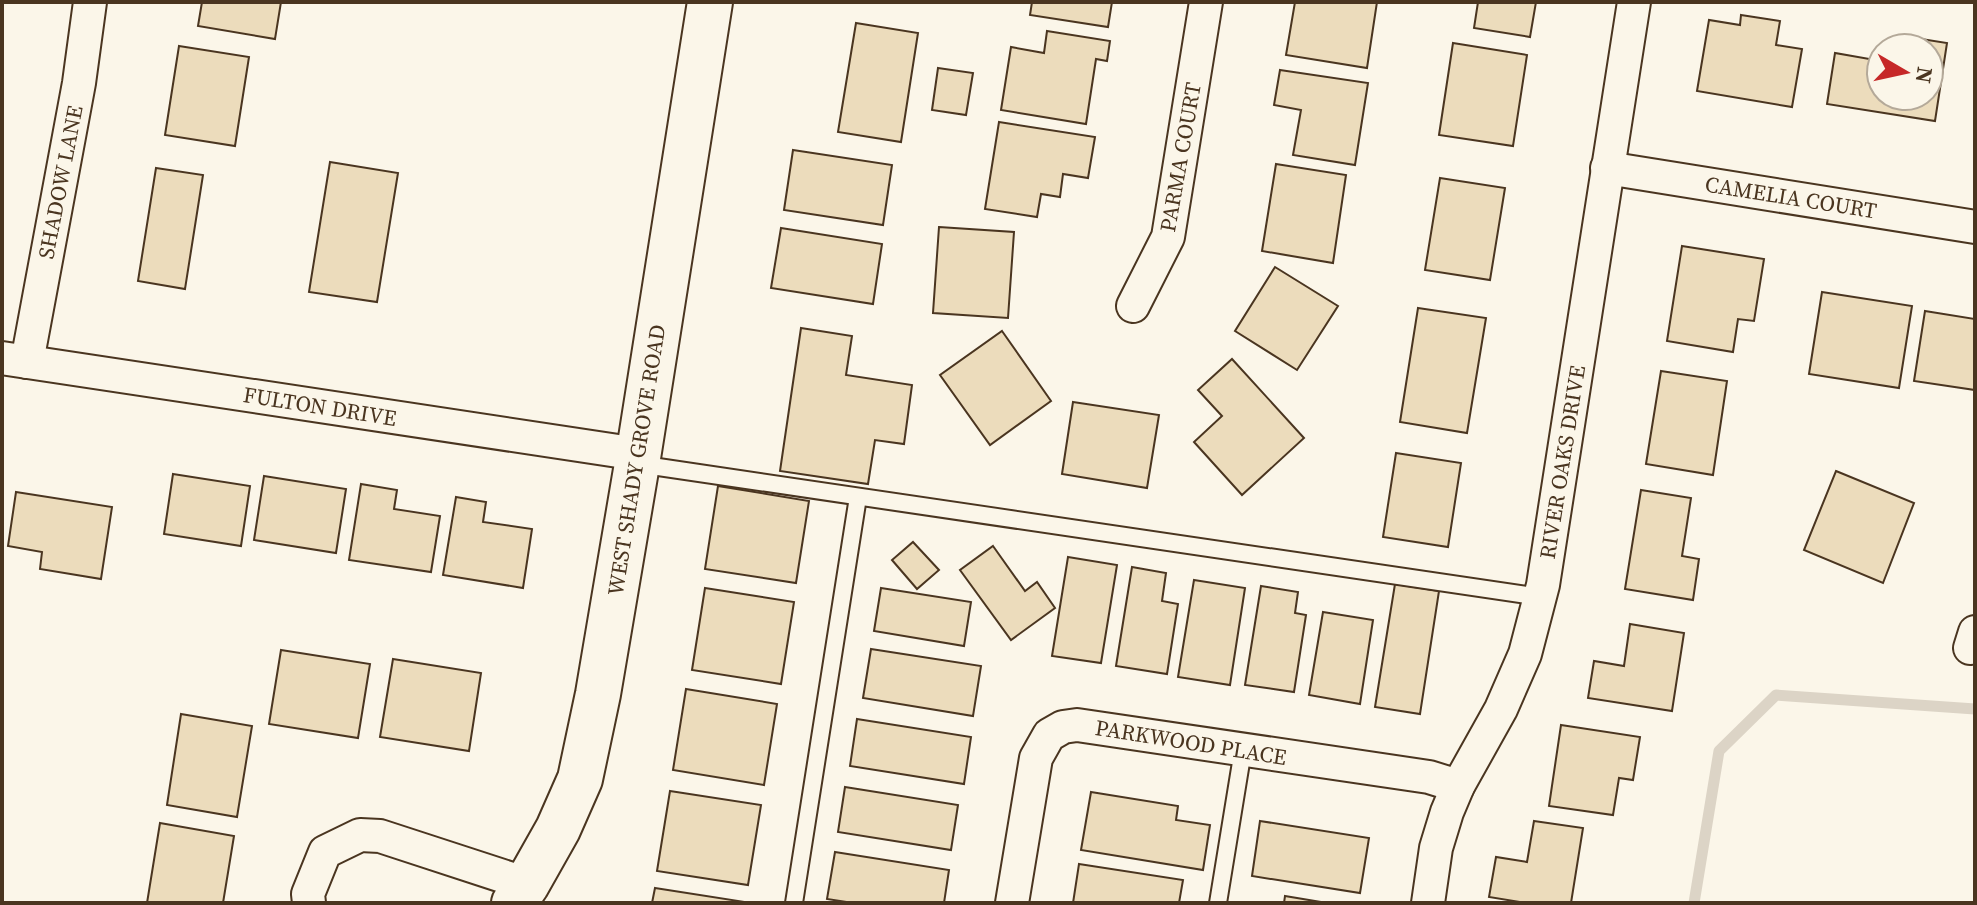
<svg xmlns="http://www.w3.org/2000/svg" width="1977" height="905" viewBox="0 0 1977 905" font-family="'Source Serif 4',serif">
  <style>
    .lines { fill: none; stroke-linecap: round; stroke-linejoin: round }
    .stream { stroke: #dcd4c6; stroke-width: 11 }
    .building { fill: #ecdcbc; stroke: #4a3520; stroke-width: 2 }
    .lane-casing { stroke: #4a3520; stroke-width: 20 }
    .street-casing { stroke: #4a3520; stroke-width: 36 }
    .secondary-casing { stroke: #4a3520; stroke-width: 48 }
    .lane { stroke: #fbf6e9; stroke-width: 16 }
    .street { stroke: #fbf6e9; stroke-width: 32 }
    .secondary { stroke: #fbf6e9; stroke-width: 44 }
    .labels { text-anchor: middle; stroke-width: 6; stroke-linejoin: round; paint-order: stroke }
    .street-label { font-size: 22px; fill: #4a3520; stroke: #fbf6e9 }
  </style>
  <rect width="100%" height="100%" fill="#fbf6e9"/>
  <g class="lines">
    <path class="stream" d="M1694 903 1719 751 1776 695 1975 709"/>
  </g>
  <g class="building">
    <path d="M202 2H281L275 39 198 26Z"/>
    <path d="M1032 2H1112L1108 27 1030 15Z"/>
    <path d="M1295 2H1377L1367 68 1286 55Z"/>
    <path d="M1478 2H1536L1530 37 1474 28Z"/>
    <path d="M1741 15 1780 21 1776 45 1802 49 1792 107 1697 91 1709 20 1740 25Z"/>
    <path d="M856 23 918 33 901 142 838 132Z"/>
    <path d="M1047 31 1110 41 1107 61 1096 59 1086 124 1001 110 1011 47 1044 53Z"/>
    <path d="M1915 38 1947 43 1935 121 1827 104 1835 53 1881 61V96H1929V48H1914Z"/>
    <path d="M1453 43 1527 55 1513 146 1439 135Z"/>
    <path d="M179 46 249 57 235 146 165 135Z"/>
    <path d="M938 68 973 73 966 115 932 110Z"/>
    <path d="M1280 70 1368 83 1355 165 1293 155 1301 110 1274 105Z"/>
    <path d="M999 122 1095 137 1088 178 1063 174 1060 197 1041 194 1037 217 985 209Z"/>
    <path d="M793 150 892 165 883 225 784 210Z"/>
    <path d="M330 162 398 173 377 302 309 292Z"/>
    <path d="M1276 164 1346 175 1333 263 1262 251Z"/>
    <path d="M156 168 203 175 185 289 138 281Z"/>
    <path d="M1440 178 1505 188 1490 280 1425 270Z"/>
    <path d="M939 227 1014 232 1008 318 933 313Z"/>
    <path d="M781 228 882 244 873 304 771 288Z"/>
    <path d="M1682 246 1764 259 1754 321 1738 319 1733 352 1667 341Z"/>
    <path d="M1275 267 1338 306 1297 370 1235 331Z"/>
    <path d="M1822 292 1912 306 1899 388 1809 374Z"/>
    <path d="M1418 308 1486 318 1467 433 1400 422Z"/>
    <path d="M1925 311 1975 319V390L1914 381Z"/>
    <path d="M801 328 852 336 846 375 912 385 904 444 875 440 868 484 780 471Z"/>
    <path d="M1002 331 1051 401 990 445 940 375Z"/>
    <path d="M1232 359 1304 438 1242 495 1194 442 1222 416 1198 390Z"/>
    <path d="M1661 371 1727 381 1713 475 1646 464Z"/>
    <path d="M1073 402 1159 415 1147 488 1062 474Z"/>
    <path d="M1396 453 1461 463 1448 547 1383 537Z"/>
    <path d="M1836 471 1914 503 1883 583 1804 550Z"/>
    <path d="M173 474 250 486 241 546 164 534Z"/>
    <path d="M264 476 346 489 336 553 254 540Z"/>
    <path d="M361 484 397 490 394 509 440 516 431 572 349 560Z"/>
    <path d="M718 486 809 501 796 583 705 569Z"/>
    <path d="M1641 490 1691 498 1682 556 1699 559 1693 600 1625 589Z"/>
    <path d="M16 492 112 507 101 579 40 569 42 552 8 546Z"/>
    <path d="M456 497 486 502 483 522 532 529 523 588 443 575Z"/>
    <path d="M913 542 939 570 917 589 892 560Z"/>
    <path d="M993 546 1025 591 1037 582 1055 608 1011 640 960 570Z"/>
    <path d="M1068 557 1117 565 1101 663 1052 656Z"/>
    <path d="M1132 567 1166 573 1162 601 1178 604 1167 674 1116 666Z"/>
    <path d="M1194 580 1245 588 1230 685 1178 677Z"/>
    <path d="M1395 584 1439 591 1420 714 1375 707Z"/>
    <path d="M1261 586 1298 592 1295 613 1306 615 1294 692 1245 685Z"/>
    <path d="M705 588 794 602 781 684 692 670Z"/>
    <path d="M881 588 971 602 964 646 874 631Z"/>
    <path d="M1323 612 1373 620 1360 704 1309 695Z"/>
    <path d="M1630 624 1684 633 1672 711 1588 698 1594 661 1624 666Z"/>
    <path d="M871 649 981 666 973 716 863 698Z"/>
    <path d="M281 650 370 664 358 738 269 724Z"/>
    <path d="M393 659 481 673 469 751 380 737Z"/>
    <path d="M686 689 777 704 764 785 673 770Z"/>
    <path d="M181 714 252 726 237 817 167 805Z"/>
    <path d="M857 719 971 737 964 784 850 766Z"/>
    <path d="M1561 725 1640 737 1633 780 1619 778 1613 815 1549 806Z"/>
    <path d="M845 787 958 805 951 850 838 832Z"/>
    <path d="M670 791 761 805 748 885 657 871Z"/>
    <path d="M1091 792 1178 806 1176 820 1210 825 1203 870 1081 850Z"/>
    <path d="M1260 821 1369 838 1360 893 1252 876Z"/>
    <path d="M1534 821 1583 828 1571 903H1526L1489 897 1496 857 1527 862Z"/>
    <path d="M160 823 234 836 223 903H147Z"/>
    <path d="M835 852 949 870 944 903H853L827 899Z"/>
    <path d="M1079 864 1183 880 1179 903H1073Z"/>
    <path d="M655 888 745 902V903H652Z"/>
    <path d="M1285 896 1327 903H1284Z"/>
  </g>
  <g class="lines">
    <defs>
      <g id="lane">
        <path d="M638 464 1540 597"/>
        <path d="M794 903 858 497"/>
        <path d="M1218 903 1243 750"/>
      </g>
      <g id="street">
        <path d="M1607 168 1975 227"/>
        <path d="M1133 306 1168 237 1206 2"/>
        <path d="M2 358 638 454"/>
        <path d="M27 362 79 83 90 2"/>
        <path d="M1970 648 1975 632"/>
        <path d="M309 903 308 894 325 852 360 835 380 836 527 884"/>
        <path d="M1012 903 1036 758 1049 735 1063 727 1077 725 1429 777 1458 786"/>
        <path d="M1428 903 1436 848 1447 812 1458 786 1501 709 1525 654 1543 585 1634 2"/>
      </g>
      <path id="secondary" d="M514 903 527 884 558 829 580 779 598 694 637 464 710 2"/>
    </defs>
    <use href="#lane" class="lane-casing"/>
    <use href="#street" class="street-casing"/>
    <use href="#secondary" class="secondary-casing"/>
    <use href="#lane" class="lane"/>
    <use href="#street" class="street"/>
    <use href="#secondary" class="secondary"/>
  </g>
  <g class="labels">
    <g class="street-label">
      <text transform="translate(1180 157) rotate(-80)" y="8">PARMA COURT</text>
      <text transform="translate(60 182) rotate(-79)" y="8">SHADOW LANE</text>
      <text transform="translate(1791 197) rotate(9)" y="8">CAMELIA COURT</text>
      <text transform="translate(320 406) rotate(9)" y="8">FULTON DRIVE</text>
      <text transform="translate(636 460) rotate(-81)" y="8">WEST SHADY GROVE ROAD</text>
      <text transform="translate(1562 462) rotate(-81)" y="8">RIVER OAKS DRIVE</text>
      <text transform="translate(1191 742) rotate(9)" y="8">PARKWOOD PLACE</text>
    </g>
  </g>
  <rect width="1977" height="905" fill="none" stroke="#4a3520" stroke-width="8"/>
  <g transform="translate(1905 72) rotate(99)"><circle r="38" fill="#fbf6e9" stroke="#b4a999" stroke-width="2"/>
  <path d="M0-6L14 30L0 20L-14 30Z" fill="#c62828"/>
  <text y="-12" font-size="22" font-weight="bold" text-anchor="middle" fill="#4a3520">N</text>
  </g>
</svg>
